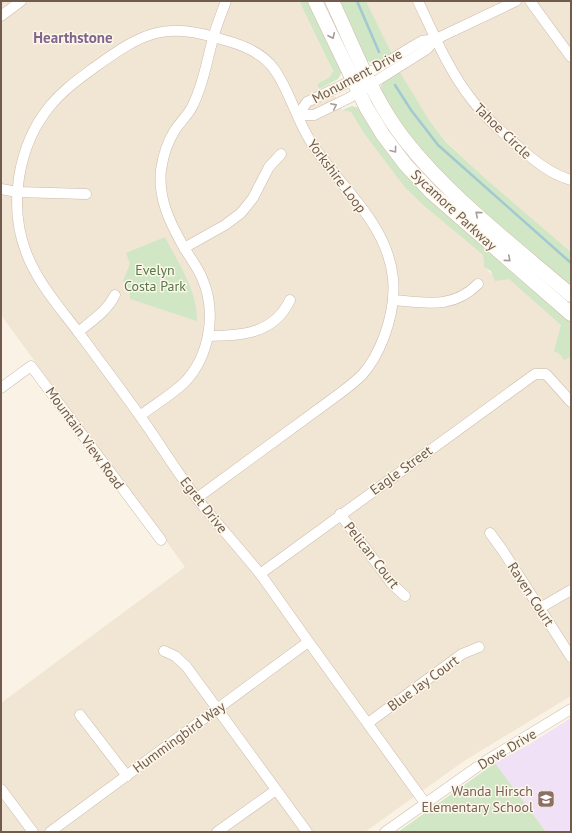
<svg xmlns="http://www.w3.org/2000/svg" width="572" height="833" viewBox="0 0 572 833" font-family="'PT Sans',sans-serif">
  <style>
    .residential { fill: #f1e5d4 }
    .education { fill: #f0e1f6 }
    .green { fill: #d0e6c5 }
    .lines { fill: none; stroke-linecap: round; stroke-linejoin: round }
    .stream { stroke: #a2c8d2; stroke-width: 2.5 }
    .minor-casing { stroke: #cabbac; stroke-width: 11 }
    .secondary-casing { stroke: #cdbcaa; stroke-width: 15 }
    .minor { stroke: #fff; stroke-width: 10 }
    .secondary { stroke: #fff; stroke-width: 14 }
    .oneway { stroke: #a99d94 }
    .labels { text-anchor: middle; stroke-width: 3; stroke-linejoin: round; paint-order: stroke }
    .street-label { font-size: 14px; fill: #705b4c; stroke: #fdf7ea }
    .park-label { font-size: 14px; fill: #547a49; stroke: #fdf7ea }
    .education-label { font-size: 14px; fill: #785e54; stroke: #fdf7ea; text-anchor: end }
    .neighbourhood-label { font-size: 15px; font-weight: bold; fill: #81658c; stroke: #fdf7ea }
  </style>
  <rect width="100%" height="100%" fill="#faf3e5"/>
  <g class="residential">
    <path d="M1 1H301L333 72 330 77 317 84 319 89 329 84 342 110 351 112 363 132 404 185 423 205 483 255 484 267 494 276 509 279 571 330V696L464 761 365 832H1V703L185 567 1 315Z"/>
    <path d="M366 1H571V252L486 179 446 141 429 120 414 97 390 77 380 62 392 54Z"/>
  </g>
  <path class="education" d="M571 718V832H546L495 763 530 744Z"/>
  <g class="green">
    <path d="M310 1 342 72 338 79 319 89 317 84 330 77 333 71 300 2Z"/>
    <path d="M337 1H366L392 54 376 64 365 60Z"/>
    <path d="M399 71 429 120 446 142 486 179 571 252V288C503 229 421 171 380 89L383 82Z"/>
    <path d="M352 106 359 108 370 123 571 321V357L564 360 560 354 554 351 561 325 509 279 495 281 491 271 484 267 483 255 423 205 404 186 363 132 351 112 342 110Z"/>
    <path d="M165 237C178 264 197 288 197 321L130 299V289L123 281 130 264 126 253Z"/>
    <path d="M495 763 546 832H398Z"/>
  </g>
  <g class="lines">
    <g class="stream">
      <path d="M357 1 379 52"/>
      <path d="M395 85 411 110 438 145 571 263"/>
    </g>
    <defs>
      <g id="minor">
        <path d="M418 1C434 35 449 71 472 100 486 118 503 133 520 148 536 162 551 174 571 180"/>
        <path d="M530 1 571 57"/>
        <path d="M1 16 21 1"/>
        <path d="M298 115 307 102 374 70 415 45 422 41 436 39 516 1"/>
        <path d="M298 115H314L349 98 427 49 436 39"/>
        <path d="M1 189 17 192 86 194"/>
        <path d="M184 248 225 225 241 213 253 198 269 167 281 154"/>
        <path d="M394 300C427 303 453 309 478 284"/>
        <path d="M78 332C92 321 107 311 115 295"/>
        <path d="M208 336C241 336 274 334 290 300"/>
        <path d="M1 388 31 366 161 540"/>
        <path d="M140 416C154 405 171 395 184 383 210 356 217 312 202 278 197 266 188 255 182 244 169 221 158 197 161 170 163 156 168 141 175 130 181 121 189 114 193 105 204 83 207 59 214 35 217 24 222 12 226 1"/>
        <path d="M197 498 339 394C347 388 355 382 362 375 372 364 379 350 384 337 399 296 397 262 373 224 355 195 329 171 311 142 296 119 290 91 274 69 263 53 243 45 224 40 164 21 144 32 95 67 79 79 63 90 50 106 18 145 8 205 26 252 37 282 60 308 79 333 99 360 120 388 140 416 160 444 178 474 199 501 219 526 241 550 261 575 277 597 292 619 308 641 347 695 386 749 425 803"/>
        <path d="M340 514 392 584 405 596"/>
        <path d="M490 533 503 551 571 657"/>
        <path d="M260 574 535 374H546L571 402"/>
        <path d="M540 608 571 590"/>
        <path d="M164 651 175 656 186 666 307 832"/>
        <path d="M80 715 127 776"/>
        <path d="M368 723 462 654 479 647"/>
        <path d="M1 789 33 832"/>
        <path d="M50 832 308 642"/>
        <path d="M217 832 276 790"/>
        <path d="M385 832 484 762 571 709"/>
      </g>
      <g id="secondary">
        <path d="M315 1 366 107 383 135 405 164 431 192 571 314"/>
        <path d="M332 1C352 43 369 89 396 128 441 191 512 244 571 295"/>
      </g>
    </defs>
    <use href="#minor" class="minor-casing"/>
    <use href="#secondary" class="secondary-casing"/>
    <use href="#minor" class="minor"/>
    <use href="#secondary" class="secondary"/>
  </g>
  <defs><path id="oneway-chevron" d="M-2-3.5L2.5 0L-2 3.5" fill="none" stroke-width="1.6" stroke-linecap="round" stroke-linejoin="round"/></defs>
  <g class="oneway">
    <use href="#oneway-chevron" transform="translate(332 36) rotate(65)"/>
    <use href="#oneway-chevron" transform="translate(334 106) rotate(-26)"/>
    <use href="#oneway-chevron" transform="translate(394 150) rotate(53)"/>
    <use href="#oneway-chevron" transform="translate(478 214) rotate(-139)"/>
    <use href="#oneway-chevron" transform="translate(508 259) rotate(41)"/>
  </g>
  <defs>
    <symbol id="school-square" viewBox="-11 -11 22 22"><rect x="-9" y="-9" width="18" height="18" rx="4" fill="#8d6e63" stroke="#fdf7ea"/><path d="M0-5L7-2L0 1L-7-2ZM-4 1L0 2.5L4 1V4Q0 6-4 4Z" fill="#fff"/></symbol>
  </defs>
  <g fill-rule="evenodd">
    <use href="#school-square" x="536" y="789" width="20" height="20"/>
  </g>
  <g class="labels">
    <g class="street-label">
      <text transform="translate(357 76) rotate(-28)" y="5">Monument Drive</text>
      <text transform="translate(503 131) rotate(44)" y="5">Tahoe Circle</text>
      <text transform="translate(337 176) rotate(53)" y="5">Yorkshire Loop</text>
      <text transform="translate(454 210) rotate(43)" y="5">Sycamore Parkway</text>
      <text transform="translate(85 438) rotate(54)" y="5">Mountain View Road</text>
      <text transform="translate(401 470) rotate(-36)" y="5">Eagle Street</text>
      <text transform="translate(204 505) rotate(52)" y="5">Egret Drive</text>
      <text transform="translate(372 555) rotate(52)" y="5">Pelican Court</text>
      <text transform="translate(531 594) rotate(57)" y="5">Raven Court</text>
      <text transform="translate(423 683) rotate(-36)" y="5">Blue Jay Court</text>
      <text transform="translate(179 737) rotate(-36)" y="5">Hummingbird Way</text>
      <text transform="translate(507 749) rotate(-31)" y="5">Dove Drive</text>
    </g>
    <g class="park-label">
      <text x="155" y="275">Evelyn<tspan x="155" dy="16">Costa Park</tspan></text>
    </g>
    <g class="education-label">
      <text x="533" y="796">Wanda Hirsch<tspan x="533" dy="16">Elementary School</tspan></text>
    </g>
    <g class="neighbourhood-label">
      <text x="73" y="43">Hearthstone</text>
    </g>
  </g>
  <rect width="572" height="833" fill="none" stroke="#705b4c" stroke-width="4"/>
</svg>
